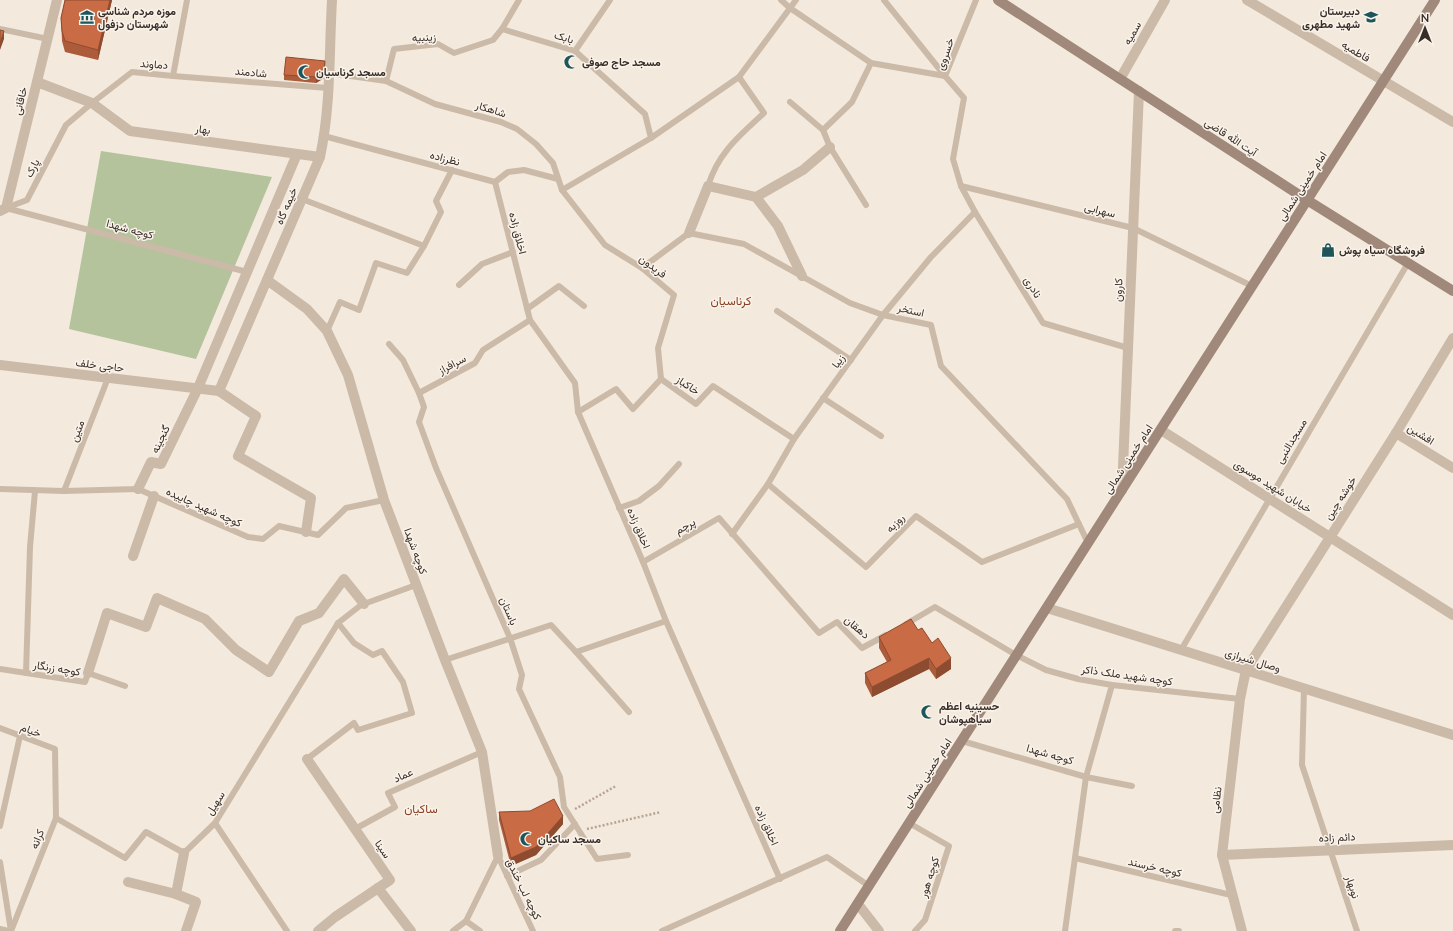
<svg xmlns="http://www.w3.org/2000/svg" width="1453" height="931" viewBox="0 0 1453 931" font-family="Lato,Vazirmatn,sans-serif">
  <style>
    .green { fill: #b4c39c }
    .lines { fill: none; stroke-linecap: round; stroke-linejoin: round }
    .path { stroke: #b8a493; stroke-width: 2.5; stroke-dasharray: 2 2; stroke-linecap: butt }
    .service { stroke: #ccbaa8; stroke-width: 6 }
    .pedestrian { stroke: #ccbaa8; stroke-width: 10 }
    .minor { stroke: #ccbaa8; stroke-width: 10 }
    .secondary { stroke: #a0897a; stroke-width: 10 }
    .wall { fill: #ad5c3b }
    .shaded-wall { fill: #8d4b30 }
    .building { fill: #c96b45; stroke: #8d4b30 }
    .labels { text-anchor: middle; stroke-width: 3; stroke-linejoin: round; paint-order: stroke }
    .poi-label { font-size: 11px; font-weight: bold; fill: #382e29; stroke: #faf3ea; text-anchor: start }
    .street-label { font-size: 11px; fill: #382e29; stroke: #faf3ea }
    .neighbourhood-label { font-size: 12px; fill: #8a3d20; stroke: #faf3ea }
  </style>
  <rect width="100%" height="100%" fill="#f3eadd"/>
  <path class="green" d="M101 151 272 177 196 359 69 329Z"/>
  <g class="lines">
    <g class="path">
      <path d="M575 809 616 786"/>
      <path d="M587 829 661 812"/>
    </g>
    <g class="service">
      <path d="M781 0 790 8 871 63 945 76"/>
      <path d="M884 0 945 76"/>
      <path d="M976 0 945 76 964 98 953 159 961 186 1133 228 1252 286"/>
      <path d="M0 29 48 39"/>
      <path d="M502 29 575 51 645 114 651 138"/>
      <path d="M575 51 610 0"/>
      <path d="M329 73 386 81 394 49 438 44 454 53 493 40 502 29 519 0"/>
      <path d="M173 76 328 88"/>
      <path d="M386 81 435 104 501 122 517 129 536 144 553 163 562 190 605 245 642 268 674 295 658 348 661 379"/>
      <path d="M790 102 823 130 830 147 866 205"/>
      <path d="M823 130 852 102 871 63"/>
      <path d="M324 136 495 182 508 172 524 170 558 179"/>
      <path d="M495 182 530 320 575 383 578 412 643 562 666 621 780 879"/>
      <path d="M708 186C718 153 739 136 764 113L739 77"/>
      <path d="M961 186 975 212 1043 323 1128 348"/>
      <path d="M562 190 651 138 739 77 796 0"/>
      <path d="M302 199 424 246"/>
      <path d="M6 208 27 200 66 125 92 103 132 72 173 76 187 0"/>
      <path d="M6 208 247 272"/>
      <path d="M642 268 689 233 744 244 850 303 883 315 931 325 941 366 1067 499 1088 543"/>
      <path d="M459 285 482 264 513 252"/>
      <path d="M527 309 559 286 584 306"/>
      <path d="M777 311 851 360"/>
      <path d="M327 331 340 302 359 310 376 263 407 273 424 246 441 212 436 201 452 170"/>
      <path d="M389 344 403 360 419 393 424 407 419 422 436 468 510 638 522 675 519 689 560 777 564 807 597 859 628 855"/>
      <path d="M419 393 475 363 483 350 530 320"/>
      <path d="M823 398 881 436"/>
      <path d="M578 412 616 389 633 409 661 379 696 404 713 386 794 439"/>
      <path d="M768 484 866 567 916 516 982 562 1079 524"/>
      <path d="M0 489 64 491 138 489 248 537 263 539 279 526 318 535 346 508 384 500"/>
      <path d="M64 491 108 378"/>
      <path d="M619 508 639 501 659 486 679 464"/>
      <path d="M732 534 768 484 794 439 883 315 931 257 975 212"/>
      <path d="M643 562 719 518 819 633 837 622 862 648 886 635"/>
      <path d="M906 624 935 607 1016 655 1046 670 1078 679 1112 685 1240 699"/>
      <path d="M1181 650 1408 263"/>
      <path d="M576 652 629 712"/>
      <path d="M445 660 551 625 576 652 666 621"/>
      <path d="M0 669 85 682 88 673 125 686"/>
      <path d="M26 673 30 547 35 491"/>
      <path d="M1304 689 1302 765 1357 931"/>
      <path d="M0 728 55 749 56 818 11 931"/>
      <path d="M962 741 1086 777 1132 786"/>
      <path d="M307 759 354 723 358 730 412 713 403 682 382 651 373 655 354 643 338 623"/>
      <path d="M56 818 125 858 146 832 184 853 215 823 338 623 361 605 416 585"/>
      <path d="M215 823 287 931"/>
      <path d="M909 823 949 846 925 920 915 931"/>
      <path d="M0 826 20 736"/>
      <path d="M355 829 395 807 388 793 482 752"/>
      <path d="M498 856 533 931"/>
      <path d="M1075 858 1231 895"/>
      <path d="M0 862 11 931"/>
      <path d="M507 876 541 860 575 824"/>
      <path d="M466 921 480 931"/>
      <path d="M0 929 9 931"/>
      <path d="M453 931 466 921 498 856"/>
      <path d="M662 931 827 857 869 886"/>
      <path d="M1065 931 1086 777 1112 685"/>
      <path d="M1175 931H1179"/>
    </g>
    <g class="pedestrian">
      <path d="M219 391 256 416 238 456 311 498 306 532"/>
      <path d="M138 489 151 462 161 464 198 388"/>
      <path d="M133 556 154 496"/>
      <path d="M88 673 107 613 146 627 157 598 205 619 236 650 269 672 299 621 319 613 344 579 364 604"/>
      <path d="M307 759 390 880 335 917 318 931"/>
      <path d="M184 853 176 894 196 902 186 931"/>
      <path d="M128 882 176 894"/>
      <path d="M378 888 411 931"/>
    </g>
    <g class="minor">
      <path d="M1247 0 1453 122"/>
      <path d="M1120 79 1165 0"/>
      <path d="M37 82 92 103 130 131 320 157"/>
      <path d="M756 197 803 170 830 147"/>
      <path d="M0 211 6 208 57 0"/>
      <path d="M689 233 708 186 756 197 778 226 802 276"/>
      <path d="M267 280 307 309 327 331 348 375 384 500 445 660 482 752 498 856"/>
      <path d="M0 365 219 391 320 157C331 106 329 52 332 0"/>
      <path d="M198 388 297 154"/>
      <path d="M1161 430 1453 615"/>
      <path d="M1396 433 1453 468"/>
      <path d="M1122 490 1139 91"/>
      <path d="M1047 608 1453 735"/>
      <path d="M1222 855 1453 845"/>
      <path d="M858 904 879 931"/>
      <path d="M1242 931 1222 855 1240 699 1246 670 1396 433 1453 338"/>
    </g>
    <g class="secondary">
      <path d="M998 0 1307 200 1453 291"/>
      <path d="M840 931 1435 0"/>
    </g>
  </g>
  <g class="wall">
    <path d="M65 0H112L98 60 65 52 62 41 61 18Z"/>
    <path d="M325 66 324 78 316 83 284 80V75Z"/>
    <path d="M918 630 932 643 951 669 936 679 929 669 872 697 865 683V673L887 662 879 648V637Z"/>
    <path d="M499 812 563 824 536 855 511 866 499 820Z"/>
  </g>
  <g class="shaded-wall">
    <path d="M110 0H112L98 60V50Z"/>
    <path d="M4 31V39L0 50V43Z"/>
    <path d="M325 61 324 78 316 83V77Z"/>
    <path d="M929 658V669L872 697V687Z"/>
    <path d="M951 658V669L936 679V669Z"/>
    <path d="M563 816V824L536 855 511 866V858Z"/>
  </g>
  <g class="building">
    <path d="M65 0H110L98 50 65 41 62 31 61 18Z"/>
    <path d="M0 30 4 31 0 43Z"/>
    <path d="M286 57 325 61 324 73 316 77 284 75Z"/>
    <path d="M911 619 918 630 922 628 932 643 938 638 951 658 936 669 929 658 872 687 865 673 891 660 879 637Z"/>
    <path d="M554 799 563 816 536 847 511 858 499 812 530 811Z"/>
  </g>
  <defs>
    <symbol id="museum-bare" viewBox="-9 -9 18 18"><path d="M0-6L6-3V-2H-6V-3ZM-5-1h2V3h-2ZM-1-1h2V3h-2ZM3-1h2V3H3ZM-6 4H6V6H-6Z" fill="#1d555b" stroke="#faf3ea" stroke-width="2.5" paint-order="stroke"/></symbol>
    <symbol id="school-bare" viewBox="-9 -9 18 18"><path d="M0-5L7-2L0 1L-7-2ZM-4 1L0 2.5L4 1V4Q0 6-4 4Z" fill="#1d555b" stroke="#faf3ea" stroke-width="2.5" paint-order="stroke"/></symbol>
    <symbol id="mosque-bare" viewBox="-9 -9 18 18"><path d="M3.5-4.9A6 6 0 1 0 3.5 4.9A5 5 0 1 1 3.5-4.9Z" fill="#1d555b" stroke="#faf3ea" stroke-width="2.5" paint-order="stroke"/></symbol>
    <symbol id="shop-bare" viewBox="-9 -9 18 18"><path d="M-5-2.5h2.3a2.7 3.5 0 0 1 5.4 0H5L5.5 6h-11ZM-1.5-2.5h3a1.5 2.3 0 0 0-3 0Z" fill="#1d555b" stroke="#faf3ea" stroke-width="2.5" paint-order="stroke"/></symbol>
  </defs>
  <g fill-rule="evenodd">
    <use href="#museum-bare" x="77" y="7" width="20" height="20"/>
    <use href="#school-bare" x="1361" y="7" width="20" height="20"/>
    <use href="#mosque-bare" x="561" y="52" width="20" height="20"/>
    <use href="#mosque-bare" x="295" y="62" width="20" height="20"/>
    <use href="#shop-bare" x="1318" y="240" width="20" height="20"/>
    <use href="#mosque-bare" x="918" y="702" width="20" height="20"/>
    <use href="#mosque-bare" x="517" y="829" width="20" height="20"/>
  </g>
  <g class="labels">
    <g class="poi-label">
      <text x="98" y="15">موزه مردم شناسی<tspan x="98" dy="13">شهرستان دزفول</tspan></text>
      <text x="1360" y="15" text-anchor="end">دبیرستان<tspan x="1360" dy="13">شهید مطهری</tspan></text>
      <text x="582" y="66">مسجد حاج صوفی</text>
      <text x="316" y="76">مسجد کرناسیان</text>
      <text x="1339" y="254">فروشگاه سیاه پوش</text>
      <text x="939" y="710">حسینیه اعظم<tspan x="939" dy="13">سیاهپوشان</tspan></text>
      <text x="538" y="843">مسجد ساکیان</text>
    </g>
    <g class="street-label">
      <text transform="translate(1132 33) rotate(-60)" y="4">سمیه</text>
      <text transform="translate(424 37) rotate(-2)" y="4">زینبیه</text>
      <text transform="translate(564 37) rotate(17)" y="4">بابک</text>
      <text transform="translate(1356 51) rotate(31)" y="4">فاطمیه</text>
      <text transform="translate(945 54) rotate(-71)" y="4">خسروی</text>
      <text transform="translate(154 64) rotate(4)" y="4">دماوند</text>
      <text transform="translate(251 72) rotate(5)" y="4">شادمند</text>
      <text transform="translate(20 101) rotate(-76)" y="4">خاقانی</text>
      <text transform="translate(491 109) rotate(17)" y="4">شاهکار</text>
      <text transform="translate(203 129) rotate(8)" y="4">بهار</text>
      <text transform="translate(1231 137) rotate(33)" y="4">آیت الله قاضی</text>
      <text transform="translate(445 158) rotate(15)" y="4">نظرزاده</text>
      <text transform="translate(32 168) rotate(-63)" y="4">پارک</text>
      <text transform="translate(1302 186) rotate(-57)" y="4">امام خمینی شمالی</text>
      <text transform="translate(286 206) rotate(-67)" y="4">خیمه گاه</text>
      <text transform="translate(1100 210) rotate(14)" y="4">سهرابی</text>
      <text transform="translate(130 229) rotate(15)" y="4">کوچه شهدا</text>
      <text transform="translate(518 233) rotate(76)" y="4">اخلاق زاده</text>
      <text transform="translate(653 266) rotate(37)" y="4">فریدون</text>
      <text transform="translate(1033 287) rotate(58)" y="4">نادری</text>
      <text transform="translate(1118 290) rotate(-88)" y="4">کارون</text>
      <text transform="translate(911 310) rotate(12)" y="4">استخر</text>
      <text transform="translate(838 361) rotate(-54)" y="4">زیبا</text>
      <text transform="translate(452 364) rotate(-28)" y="4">سرافراز</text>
      <text transform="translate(100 365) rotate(7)" y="4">حاجی خلف</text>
      <text transform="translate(688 385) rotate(33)" y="4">خاکباز</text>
      <text transform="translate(77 431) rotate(-69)" y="4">متین</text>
      <text transform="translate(1421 434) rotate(32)" y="4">افشین</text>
      <text transform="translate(160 439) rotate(-64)" y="4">گنجینه</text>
      <text transform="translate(1291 441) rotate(-59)" y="4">مسجدالنبی</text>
      <text transform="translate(1128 459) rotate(-57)" y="4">امام خمینی شمالی</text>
      <text transform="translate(1273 486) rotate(32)" y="4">خیابان شهید موسوی</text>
      <text transform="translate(1340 498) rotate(-57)" y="4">خوشه چین</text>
      <text transform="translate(204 507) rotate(24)" y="4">کوچه شهید چاییده</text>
      <text transform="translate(895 523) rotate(-46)" y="4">روزبه</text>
      <text transform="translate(685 526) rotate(-30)" y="4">پرچم</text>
      <text transform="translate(639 528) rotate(67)" y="4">اخلاق زاده</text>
      <text transform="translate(416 551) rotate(70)" y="4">کوچه شهدا</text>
      <text transform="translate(509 611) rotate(67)" y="4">باستان</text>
      <text transform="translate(857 627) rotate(40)" y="4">دهقان</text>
      <text transform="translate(1253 660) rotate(17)" y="4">وصال شیرازی</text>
      <text transform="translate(57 668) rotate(9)" y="4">کوچه زرنگار</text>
      <text transform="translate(1127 675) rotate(8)" y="4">کوچه شهید ملک ذاکر</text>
      <text transform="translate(31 730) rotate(21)" y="4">خیام</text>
      <text transform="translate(1050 754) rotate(16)" y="4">کوچه شهدا</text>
      <text transform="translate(927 773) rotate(-57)" y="4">امام خمینی شمالی</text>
      <text transform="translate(403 775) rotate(-24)" y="4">عماد</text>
      <text transform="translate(1216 800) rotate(-83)" y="4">نظامی</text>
      <text transform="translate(215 803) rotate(-58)" y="4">سهیل</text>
      <text transform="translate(767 825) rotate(66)" y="4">اخلاق زاده</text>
      <text transform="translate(1337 837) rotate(-2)" y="4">دائم زاده</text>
      <text transform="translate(37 839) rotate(-68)" y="4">کرانه</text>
      <text transform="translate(383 849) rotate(56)" y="4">سینا</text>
      <text transform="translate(1155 867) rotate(13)" y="4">کوچه خرسند</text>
      <text transform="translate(929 877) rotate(-72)" y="4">کوچه هور</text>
      <text transform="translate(1353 887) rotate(72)" y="4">نوبهار</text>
      <text transform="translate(524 889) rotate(64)" y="4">کوچه لب خندق</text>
    </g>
    <g class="neighbourhood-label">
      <text x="731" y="305">کرناسیان</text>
      <text x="421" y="813">ساکیان</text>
    </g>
  </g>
  <g transform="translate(1425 28)" stroke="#faf3ea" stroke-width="3" paint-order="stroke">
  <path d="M0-3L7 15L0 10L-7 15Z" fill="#382e29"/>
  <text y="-6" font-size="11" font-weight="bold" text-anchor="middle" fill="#382e29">N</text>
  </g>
</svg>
